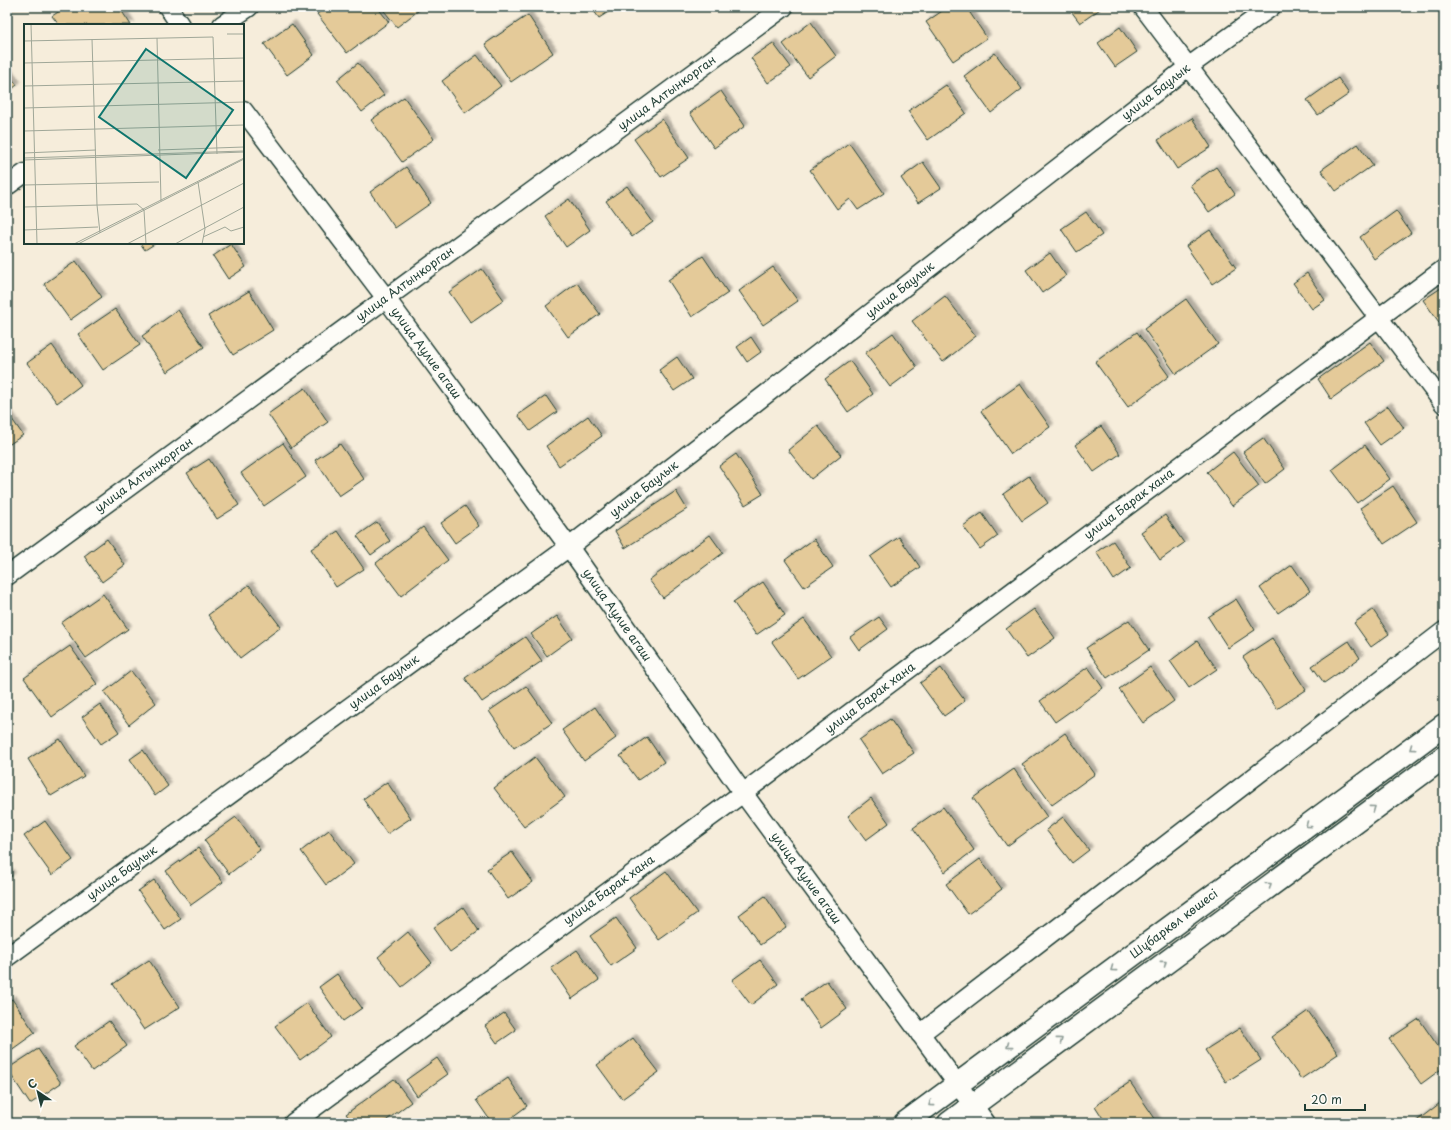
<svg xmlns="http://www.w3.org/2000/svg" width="1451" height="1130" viewBox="0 0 1451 1130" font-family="'Playpen Sans',sans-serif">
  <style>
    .building { fill: #e4ca99; stroke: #1f3d34; filter: url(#shadow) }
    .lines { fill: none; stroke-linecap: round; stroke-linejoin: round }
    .minor-casing { stroke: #1f3d34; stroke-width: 21 }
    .tertiary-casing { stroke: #1f3d34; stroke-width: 25 }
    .minor { stroke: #fdfcf7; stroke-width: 18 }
    .tertiary { stroke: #fdfcf7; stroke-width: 22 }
    .oneway { stroke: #8e9c96 }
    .labels { text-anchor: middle; stroke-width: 3.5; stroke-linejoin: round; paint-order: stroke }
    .street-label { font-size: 12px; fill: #1f3d34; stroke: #fdfcf7 }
    .inset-road { fill: none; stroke: #a0a798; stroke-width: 1 }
    .view { fill: #0f766e; fill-opacity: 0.15; stroke: #0f766e; stroke-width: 2 }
    .inset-edge { fill: none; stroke: #1f3d34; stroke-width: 2 }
  </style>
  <defs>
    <filter id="shadow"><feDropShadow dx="3.5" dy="-3.5" stdDeviation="1" flood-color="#0004"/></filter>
  </defs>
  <rect width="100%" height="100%" fill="#f6eddb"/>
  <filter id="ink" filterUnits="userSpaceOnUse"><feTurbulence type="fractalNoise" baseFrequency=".025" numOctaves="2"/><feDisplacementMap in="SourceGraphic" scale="8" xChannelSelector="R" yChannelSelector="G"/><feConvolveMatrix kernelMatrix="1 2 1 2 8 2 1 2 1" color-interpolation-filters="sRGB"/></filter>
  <g filter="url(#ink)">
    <g class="building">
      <path d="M66 7H119L131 25H59L52 16Z"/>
      <path d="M326 7H377L389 22 347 53 317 14Z"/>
      <path d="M381 7H423L397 27Z"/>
      <path d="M591 7H616L599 18Z"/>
      <path d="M948 7H966L987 38 953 61 926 22Z"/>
      <path d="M1068 7H1103L1080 23Z"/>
      <path d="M528 15 553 53 511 82 485 44Z"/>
      <path d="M811 22 836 56 808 77 783 44Z"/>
      <path d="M292 24 314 55 287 75 264 44Z"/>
      <path d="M1120 27 1137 52 1115 67 1098 43Z"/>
      <path d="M773 43 791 67 768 83 751 58Z"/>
      <path d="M995 53 1022 89 991 113 964 76Z"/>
      <path d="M477 55 501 86 465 113 442 81Z"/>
      <path d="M358 63 384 95 362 112 337 80Z"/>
      <path d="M7 72 17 85 7 93Z"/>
      <path d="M1338 78 1349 94 1318 115 1307 100Z"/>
      <path d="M946 85 966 113 928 140 908 111Z"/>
      <path d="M721 91 745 126 714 148 690 113Z"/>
      <path d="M404 97 434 139 402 162 371 120Z"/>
      <path d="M1192 118 1211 147 1177 169 1158 140Z"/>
      <path d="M662 119 689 158 661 177 634 139Z"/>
      <path d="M849 143 884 193 858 210 850 199 837 209 810 170Z"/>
      <path d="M1358 144 1373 165 1336 191 1321 170Z"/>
      <path d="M923 162 941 188 918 203 901 178Z"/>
      <path d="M406 167 431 203 395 228 370 192Z"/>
      <path d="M1216 167 1235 194 1209 212 1190 185Z"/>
      <path d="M627 186 653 222 632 237 606 201Z"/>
      <path d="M569 199 590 230 566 247 545 216Z"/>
      <path d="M1396 211 1411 233 1374 259 1360 237Z"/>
      <path d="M1086 212 1102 235 1077 252 1061 229Z"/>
      <path d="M1210 230 1236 268 1212 284 1186 246Z"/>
      <path d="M140 243H156L145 250Z"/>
      <path d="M231 244 246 267 228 279 213 256Z"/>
      <path d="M1050 253 1066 276 1042 293 1026 270Z"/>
      <path d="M703 256 728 293 692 317 668 280Z"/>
      <path d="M76 261 102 297 70 320 44 284Z"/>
      <path d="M773 267 798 301 763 325 739 291Z"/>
      <path d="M482 269 504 300 471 323 449 292Z"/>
      <path d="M1307 273 1325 300 1312 309 1293 283Z"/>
      <path d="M577 283 600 314 568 337 546 306Z"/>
      <path d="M1444 286V329L1423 300Z"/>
      <path d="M249 291 273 330 233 355 208 316Z"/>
      <path d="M945 296 976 336 943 362 912 321Z"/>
      <path d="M1186 299 1218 344 1176 374 1144 329Z"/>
      <path d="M115 309 140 345 103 370 78 334Z"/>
      <path d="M178 310 204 347 167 372 142 336Z"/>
      <path d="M1137 332 1169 376 1128 407 1095 362Z"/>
      <path d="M893 333 917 367 890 387 865 353Z"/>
      <path d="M751 337 761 352 747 362 737 347Z"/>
      <path d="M1370 342 1384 361 1331 399 1318 379Z"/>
      <path d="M52 345 81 385 57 403 27 363Z"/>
      <path d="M677 357 692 379 674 391 659 370Z"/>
      <path d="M850 361 873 394 848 412 825 379Z"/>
      <path d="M1020 384 1050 427 1011 454 981 411Z"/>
      <path d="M305 388 328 422 291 448 268 414Z"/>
      <path d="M546 396 557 412 530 431 518 415Z"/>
      <path d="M1388 406 1404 428 1380 445 1364 423Z"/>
      <path d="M7 412 23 435 7 446Z"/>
      <path d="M588 416 602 436 559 466 546 446Z"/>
      <path d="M818 426 841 455 811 479 788 450Z"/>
      <path d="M1101 426 1120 454 1094 472 1075 445Z"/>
      <path d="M1263 438 1285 469 1265 484 1243 452Z"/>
      <path d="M283 443 306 477 264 506 241 473Z"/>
      <path d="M340 444 364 479 339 496 315 460Z"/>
      <path d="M1365 445 1390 479 1357 503 1332 470Z"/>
      <path d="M1233 452 1259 486 1232 506 1207 472Z"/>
      <path d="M736 454 763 494 745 505 719 466Z"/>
      <path d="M209 459 239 505 217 519 187 473Z"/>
      <path d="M1029 476 1048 503 1022 521 1003 494Z"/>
      <path d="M1393 486 1417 522 1384 544 1360 508Z"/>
      <path d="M676 491 687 509 625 548 615 531Z"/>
      <path d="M465 506 479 526 455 543 441 523Z"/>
      <path d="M982 513 998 536 980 549 963 526Z"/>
      <path d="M1165 515 1184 543 1160 560 1141 532Z"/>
      <path d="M377 522 390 541 371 555 357 536Z"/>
      <path d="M423 527 448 560 401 596 376 563Z"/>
      <path d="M338 531 364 569 336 587 311 549Z"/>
      <path d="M710 535 723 553 663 598 649 580Z"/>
      <path d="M899 537 920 567 891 587 870 557Z"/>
      <path d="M107 539 125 565 102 582 84 556Z"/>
      <path d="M814 539 833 567 804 587 785 560Z"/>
      <path d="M1113 541 1131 568 1114 580 1096 552Z"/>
      <path d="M1292 565 1310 591 1278 613 1260 588Z"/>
      <path d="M763 582 785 615 756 635 733 602Z"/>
      <path d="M249 585 281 627 240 658 208 615Z"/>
      <path d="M103 594 128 629 86 658 61 623Z"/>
      <path d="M1236 599 1255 630 1228 648 1208 617Z"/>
      <path d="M1034 609 1055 638 1027 658 1006 629Z"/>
      <path d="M1373 610 1389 634 1371 647 1354 623Z"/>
      <path d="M557 616 572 638 547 656 531 634Z"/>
      <path d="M879 617 888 629 859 650 850 637Z"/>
      <path d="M804 619 831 656 798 679 772 642Z"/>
      <path d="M1129 620 1149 650 1107 678 1086 648Z"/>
      <path d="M525 637 542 661 482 702 465 678Z"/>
      <path d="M1272 638 1306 690 1277 709 1243 657Z"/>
      <path d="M1197 641 1217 669 1189 688 1170 661Z"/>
      <path d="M1349 641 1360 658 1324 683 1312 666Z"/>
      <path d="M70 646 97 684 52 717 24 678Z"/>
      <path d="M1088 667 1103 688 1055 722 1040 701Z"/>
      <path d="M1150 667 1174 701 1143 723 1119 689Z"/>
      <path d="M941 668 965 701 944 716 920 683Z"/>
      <path d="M131 671 156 703 129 725 104 692Z"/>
      <path d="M526 686 552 723 514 748 489 711Z"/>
      <path d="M100 704 119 732 101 744 82 717Z"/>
      <path d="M595 707 616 738 584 761 562 730Z"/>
      <path d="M890 719 914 753 882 774 859 740Z"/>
      <path d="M1065 733 1095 774 1052 805 1022 764Z"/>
      <path d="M647 737 664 762 638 780 620 756Z"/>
      <path d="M60 739 84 776 51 796 28 759Z"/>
      <path d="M143 750 168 786 155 796 130 759Z"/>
      <path d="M535 757 565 797 524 827 494 788Z"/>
      <path d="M1014 769 1047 817 1007 846 973 798Z"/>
      <path d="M387 782 411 818 387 834 363 799Z"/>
      <path d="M871 798 889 823 866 840 848 816Z"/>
      <path d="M943 807 974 850 945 872 913 828Z"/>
      <path d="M236 817 260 850 229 874 204 840Z"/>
      <path d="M1063 817 1089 850 1072 863 1046 830Z"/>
      <path d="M45 821 73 860 52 875 24 836Z"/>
      <path d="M329 830 354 864 326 885 301 851Z"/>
      <path d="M198 848 223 882 191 905 166 871Z"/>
      <path d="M512 852 533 882 508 899 487 869Z"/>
      <path d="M980 859 1002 889 968 914 946 884Z"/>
      <path d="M7 870 12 876 7 880Z"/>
      <path d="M666 871 697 913 659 940 629 898Z"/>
      <path d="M154 880 181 919 165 930 138 891Z"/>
      <path d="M765 896 786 927 760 945 739 915Z"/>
      <path d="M463 907 479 931 450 952 433 928Z"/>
      <path d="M616 918 637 948 611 966 590 936Z"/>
      <path d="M408 932 432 963 402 987 378 957Z"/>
      <path d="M577 950 599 980 572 999 551 968Z"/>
      <path d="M149 960 180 1007 144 1030 113 984Z"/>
      <path d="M760 960 778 984 751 1005 732 980Z"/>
      <path d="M337 974 362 1008 343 1021 319 987Z"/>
      <path d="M827 981 847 1009 821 1028 801 999Z"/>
      <path d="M12 999 35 1033 7 1053V1003Z"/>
      <path d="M307 1003 331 1037 300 1060 275 1026Z"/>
      <path d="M1308 1011 1338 1054 1301 1079 1271 1037Z"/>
      <path d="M504 1013 516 1030 497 1043 485 1026Z"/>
      <path d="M1419 1019 1444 1055V1067L1421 1084 1389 1039Z"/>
      <path d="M109 1021 127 1046 92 1071 74 1046Z"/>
      <path d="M1240 1028 1261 1060 1226 1082 1205 1050Z"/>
      <path d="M633 1038 659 1072 622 1099 597 1065Z"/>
      <path d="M38 1049 61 1083 30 1104 7 1069Z"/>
      <path d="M437 1058 448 1074 417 1096 406 1080Z"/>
      <path d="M508 1078 527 1106 504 1123H492L476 1100Z"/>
      <path d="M394 1079 411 1102 383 1123H353L346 1114Z"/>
      <path d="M1130 1082 1158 1123H1106L1095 1106Z"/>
      <path d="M1444 1100V1123H1414Z"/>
    </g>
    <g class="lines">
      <defs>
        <g id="minor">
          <path d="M168 7 180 25"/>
          <path d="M1143 7 1444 404"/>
          <path d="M222 25 249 7"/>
          <path d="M243 110 385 297 569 547 743 793 986 1123"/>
          <path d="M7 186 25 173"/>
          <path d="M7 576 784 7"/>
          <path d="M7 957 569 547 1188 67 1271 7"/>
          <path d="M920 1034 1444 631"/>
          <path d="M293 1123 743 793 1444 269"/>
        </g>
        <g id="tertiary">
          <path d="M905 1123 1444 725"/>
          <path d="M949 1123 1444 757"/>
        </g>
      </defs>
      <use href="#minor" class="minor-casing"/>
      <use href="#tertiary" class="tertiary-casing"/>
      <use href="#minor" class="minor"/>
      <use href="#tertiary" class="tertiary"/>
    </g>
    <defs><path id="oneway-chevron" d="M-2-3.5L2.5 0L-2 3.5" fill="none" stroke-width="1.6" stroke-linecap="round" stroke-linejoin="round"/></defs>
    <g class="oneway">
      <use href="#oneway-chevron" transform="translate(1412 748) rotate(144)"/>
      <use href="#oneway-chevron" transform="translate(1373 808) rotate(-36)"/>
      <use href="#oneway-chevron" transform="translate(1308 825) rotate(143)"/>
      <use href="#oneway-chevron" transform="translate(1269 885) rotate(-37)"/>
      <use href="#oneway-chevron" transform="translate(1164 963) rotate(-37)"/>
      <use href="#oneway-chevron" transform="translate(1113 969) rotate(144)"/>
      <use href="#oneway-chevron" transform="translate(1060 1040) rotate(-37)"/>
      <use href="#oneway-chevron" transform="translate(1009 1046) rotate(144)"/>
      <use href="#oneway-chevron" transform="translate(931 1104) rotate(144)"/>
    </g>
  </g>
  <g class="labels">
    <g class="street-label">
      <text transform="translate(1156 92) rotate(-38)" y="4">улица Баулык</text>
      <text transform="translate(667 93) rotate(-36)" y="4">улица Алтынкорган</text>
      <text transform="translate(405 284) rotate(-36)" y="4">улица Алтынкорган</text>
      <text transform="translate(900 290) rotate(-38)" y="4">улица Баулык</text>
      <text transform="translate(426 353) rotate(54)" y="4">улица Аулие агаш</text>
      <text transform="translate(144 475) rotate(-36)" y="4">улица Алтынкорган</text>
      <text transform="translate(644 489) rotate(-38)" y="4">улица Баулык</text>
      <text transform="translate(1129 504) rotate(-37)" y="4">улица Барак хана</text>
      <text transform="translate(617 615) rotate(55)" y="4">улица Аулие агаш</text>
      <text transform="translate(384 682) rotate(-36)" y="4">улица Баулык</text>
      <text transform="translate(870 698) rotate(-37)" y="4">улица Барак хана</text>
      <text transform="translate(122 873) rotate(-36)" y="4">улица Баулык</text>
      <text transform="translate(806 878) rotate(54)" y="4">улица Аулие агаш</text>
      <text transform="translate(609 890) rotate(-36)" y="4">улица Барак хана</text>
      <text transform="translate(1174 924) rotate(-37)" y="4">Шұбаркөл көшесі</text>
    </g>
  </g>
  <g transform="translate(24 24)">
    <rect width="220" height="220" fill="#f6eddb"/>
    <path class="inset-road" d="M7 0 13 220M203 10H220M133 14 137 177M68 15 73 181 76 209M0 17 189 13 193 130M0 39 220 34M0 62 220 57M0 84 220 78M0 107 220 101M134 126 220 123M0 129 72 126M0 134 220 127M0 136 220 128M174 158 181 205 178 220M0 161 135 158M0 183 113 180 120 186 122 220M0 206 74 203M179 213 201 203 207 207 220 203M50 220 220 134M54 220 220 135M103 220 220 159M151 220 220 183"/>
    <path class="view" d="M122 25 209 86 162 154 75 93Z"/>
    <rect width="220" height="220" class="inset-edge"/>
  </g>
  <rect width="1451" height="1130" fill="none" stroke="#fdfcf7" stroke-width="24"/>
  <rect x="12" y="12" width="1427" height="1106" fill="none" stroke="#1f3d34" stroke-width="1.5" filter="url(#ink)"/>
  <g transform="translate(38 1092) rotate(325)" stroke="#fdfcf7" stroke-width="3" paint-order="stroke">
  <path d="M0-3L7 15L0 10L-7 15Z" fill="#1f3d34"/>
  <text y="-6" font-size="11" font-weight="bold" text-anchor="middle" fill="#1f3d34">С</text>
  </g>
  <path d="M1305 1104v6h60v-6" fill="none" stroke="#1f3d34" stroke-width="2"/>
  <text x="1311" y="1104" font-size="12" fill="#1f3d34" stroke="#fdfcf7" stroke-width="3" paint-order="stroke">20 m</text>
</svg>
